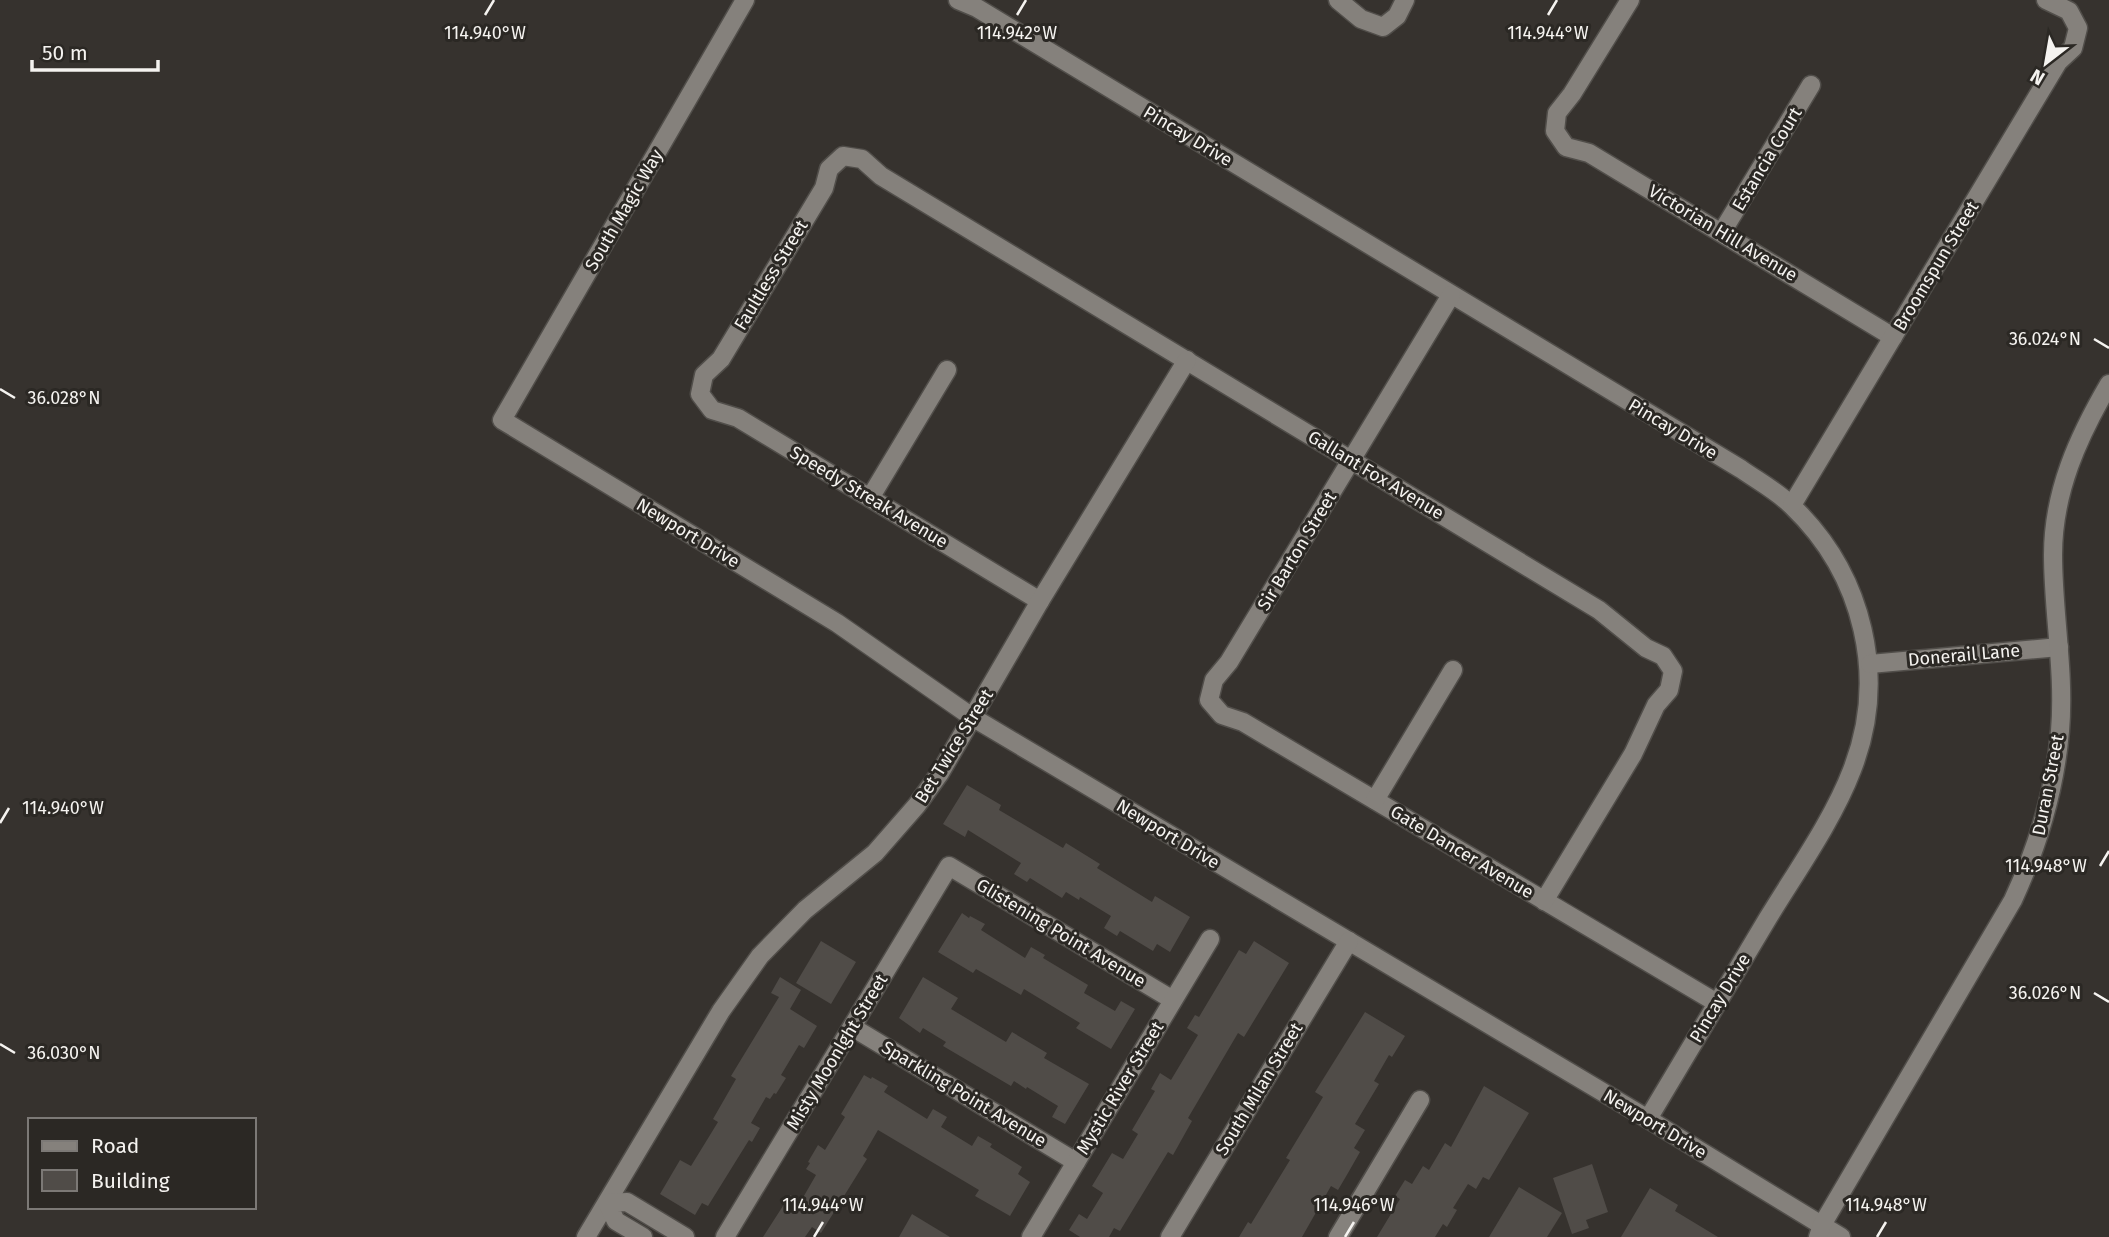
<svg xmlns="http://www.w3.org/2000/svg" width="2109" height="1237" viewBox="0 0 2109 1237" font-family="'Fira Sans',sans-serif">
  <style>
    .building { fill: #504c48 }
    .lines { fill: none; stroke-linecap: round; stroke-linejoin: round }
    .minor-casing { stroke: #514e4a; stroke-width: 21 }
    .minor { stroke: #85817c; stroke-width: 18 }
    .ticks { fill: none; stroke: #f5f3f0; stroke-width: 2.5 }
    .labels { text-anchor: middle; stroke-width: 6; stroke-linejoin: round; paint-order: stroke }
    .street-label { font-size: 18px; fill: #f5f3f0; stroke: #2b2824 }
    .ticks-label { font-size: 18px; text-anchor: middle; fill: #f5f3f0; stroke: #2b2824; stroke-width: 6; stroke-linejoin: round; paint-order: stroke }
  </style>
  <rect width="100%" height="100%" fill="#36322e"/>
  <g class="building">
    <path d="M967 785 1001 805 999 810 1063 848 1066 843 1100 864 1097 868 1152 902 1155 896 1190 917 1170 952 1157 944 1153 951 1120 931 1117 936 1104 928 1111 916 1080 897 1079 900 1066 892 1062 898 1030 878 1027 882 1014 874 1021 863 968 830 965 837 943 824Z"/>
    <path d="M962 913 969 918 970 916 985 924 981 930 1025 958 1031 947 1045 955 1043 958 1088 985 1084 993 1115 1011 1121 1001 1135 1009 1111 1049 1076 1028 1080 1023 1024 989 1021 995 976 969 973 973 938 952Z"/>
    <path d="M821 941 856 962 831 1004 796 983Z"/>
    <path d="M1254 941 1289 963 1244 1037 1238 1033 1188 1118 1192 1121 1173 1155 1168 1152 1120 1231 1114 1228 1109 1237H1080L1069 1230 1079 1214 1087 1219 1103 1193 1092 1186 1112 1153 1123 1159 1138 1134 1132 1130 1155 1091 1151 1089 1160 1073 1171 1080 1198 1035 1187 1028 1195 1015 1199 1017 1239 950 1246 954Z"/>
    <path d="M780 977 801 990 790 1009 817 1026 804 1048 799 1045 781 1075 786 1078 776 1094 774 1093 770 1099 766 1097 751 1123 760 1128 752 1142 749 1140 708 1206 702 1203 695 1215 660 1194 680 1160 691 1166 718 1122 713 1119 736 1079 731 1076 779 997 771 993Z"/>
    <path d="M923 977 958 998 951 1009 1006 1042 1012 1032 1047 1053 1044 1058 1089 1084 1065 1124 1052 1117 1058 1106 1027 1087 1026 1089 1014 1081 1011 1086 943 1046 946 1042 923 1028 920 1033 899 1018Z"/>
    <path d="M1365 1012 1405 1036 1392 1057 1389 1055 1374 1081 1379 1084 1355 1124 1365 1130 1354 1148 1360 1152 1348 1173 1338 1190 1331 1186 1302 1237H1239L1248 1222 1251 1224 1290 1160 1286 1158 1323 1097 1315 1092Z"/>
    <path d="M864 1075 871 1079 872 1077 888 1086 884 1092 927 1119 933 1109 947 1117 941 1127 972 1146 978 1136 992 1144 990 1147 1022 1167 1018 1174 1030 1182 1010 1216 975 1196 979 1190 878 1130 863 1156 867 1159 821 1233 812 1227 805 1237H763L790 1195 801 1201 816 1175 806 1169 810 1163 808 1162 818 1145 825 1150 845 1117 841 1114Z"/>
    <path d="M1484 1086 1529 1113 1489 1180 1483 1177 1476 1189 1468 1184 1453 1208 1457 1210 1447 1227 1443 1224 1435 1237H1377L1400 1199 1395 1196 1405 1180 1412 1184 1423 1166 1429 1170 1445 1143 1451 1147Z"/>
    <path d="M1592 1164 1608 1212 1586 1220 1589 1228 1572 1234 1553 1178Z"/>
    <path d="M1519 1187 1562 1213 1547 1237H1489Z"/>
    <path d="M1650 1188 1678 1205 1675 1211 1718 1237H1621Z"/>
    <path d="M912 1214 950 1237H899Z"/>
  </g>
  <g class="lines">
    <defs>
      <g id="minor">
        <path d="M745 0 502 420 837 623 972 717 1648 1119 1841 1237"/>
        <path d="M958 0 977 8 1741 469C1758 481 1777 491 1792 506 1864 575 1888 678 1852 770 1833 820 1796 872 1768 918 1728 985 1688 1052 1648 1119"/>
        <path d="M1338 0 1361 19 1383 27 1397 16 1405 0"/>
        <path d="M1630 0 1572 94 1557 113 1555 131 1566 147 1589 153 1893 337"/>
        <path d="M1722 232 1811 85"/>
        <path d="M1451 295 1229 662 1214 680 1209 700 1222 715 1243 722 1717 1003"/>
        <path d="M870 498 947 370"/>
        <path d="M1792 505 2058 62 2073 48 2078 28 2069 11 2046 0"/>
        <path d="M1040 601 738 418 712 410 700 394 704 375 721 359 824 188 829 169 843 156 862 159 881 176 1599 610 1646 648 1663 656 1673 671 1669 690 1656 705 1633 754 1544 901"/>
        <path d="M1870 664 2059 647"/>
        <path d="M1375 800 1453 670"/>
        <path d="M852 1027 1076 1162"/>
        <path d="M586 1237 721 1011 760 956 805 910 875 853 917 805 940 773 1040 601 1187 360"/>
        <path d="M643 1237 616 1221 607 1203 627 1202 685 1237"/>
        <path d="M725 1237 949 866 1173 1000"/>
        <path d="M1031 1237 1210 939"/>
        <path d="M1170 1237 1349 941"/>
        <path d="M1338 1237 1420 1100"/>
        <path d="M1818 1237 1822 1225 2013 900C2038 846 2055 790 2060 731 2065 672 2053 613 2053 555 2053 492 2078 437 2109 384"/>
      </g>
    </defs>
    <use href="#minor" class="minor-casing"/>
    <use href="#minor" class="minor"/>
  </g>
  <path class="ticks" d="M485 15 494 0M1017 15 1026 0M1548 15 1557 0M2094 339 2109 348M0 389 15 398M0 823 9 808M2100 866 2109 851M2094 993 2109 1002M0 1044 15 1053M814 1237 823 1222M1345 1237 1354 1222M1877 1237 1886 1222"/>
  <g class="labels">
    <g class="street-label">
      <text transform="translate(1188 136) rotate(31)" y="6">Pincay Drive</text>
      <text transform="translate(1767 159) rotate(-59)" y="6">Estancia Court</text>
      <text transform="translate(624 210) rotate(-60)" y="6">South Magic Way</text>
      <text transform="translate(1723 233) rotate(31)" y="6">Victorian Hill Avenue</text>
      <text transform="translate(1936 266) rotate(-59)" y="6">Broomspun Street</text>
      <text transform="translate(771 275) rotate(-59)" y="6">Faultless Street</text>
      <text transform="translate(1673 429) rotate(31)" y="6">Pincay Drive</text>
      <text transform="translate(1376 475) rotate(31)" y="6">Gallant Fox Avenue</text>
      <text transform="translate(869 497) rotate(31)" y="6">Speedy Streak Avenue</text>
      <text transform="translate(688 533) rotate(31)" y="6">Newport Drive</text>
      <text transform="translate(1297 551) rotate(-59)" y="6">Sir Barton Street</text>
      <text transform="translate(1964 655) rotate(-5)" y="6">Donerail Lane</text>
      <text transform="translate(954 746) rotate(-58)" y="6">Bet Twice Street</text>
      <text transform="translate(2048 785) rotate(-79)" y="6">Duran Street</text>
      <text transform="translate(1168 834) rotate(31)" y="6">Newport Drive</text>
      <text transform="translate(1462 852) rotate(31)" y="6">Gate Dancer Avenue</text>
      <text transform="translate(1061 933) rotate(31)" y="6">Glistening Point Avenue</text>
      <text transform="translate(1720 998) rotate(-59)" y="6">Pincay Drive</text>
      <text transform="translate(837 1052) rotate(-59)" y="6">Misty Moonlght Street</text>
      <text transform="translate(1120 1088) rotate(-59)" y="6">Mystic River Street</text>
      <text transform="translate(1259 1089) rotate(-59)" y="6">South Milan Street</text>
      <text transform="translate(964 1094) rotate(31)" y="6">Sparkling Point Avenue</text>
      <text transform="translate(1655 1124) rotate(31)" y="6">Newport Drive</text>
    </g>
  </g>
  <g class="ticks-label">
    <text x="485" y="39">114.940°W</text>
    <text x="1017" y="39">114.942°W</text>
    <text x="1548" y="39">114.944°W</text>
    <text x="2045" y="345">36.024°N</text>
    <text x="64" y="404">36.028°N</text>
    <text x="63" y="814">114.940°W</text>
    <text x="2046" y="872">114.948°W</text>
    <text x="2045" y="999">36.026°N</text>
    <text x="64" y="1059">36.030°N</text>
    <text x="823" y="1211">114.944°W</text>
    <text x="1354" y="1211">114.946°W</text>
    <text x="1886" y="1211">114.948°W</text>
  </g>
  <rect x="28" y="1118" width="228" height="91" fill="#2b2824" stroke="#7c7976" stroke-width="2"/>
  <rect x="42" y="1141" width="35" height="10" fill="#85817c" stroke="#7c7976" stroke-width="2"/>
  <text x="91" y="1153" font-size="21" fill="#f5f3f0">Road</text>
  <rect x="42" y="1170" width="35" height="21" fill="#504c48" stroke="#7c7976" stroke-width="2"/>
  <text x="91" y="1188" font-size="21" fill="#f5f3f0">Building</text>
  <g transform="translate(2046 63) rotate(211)" stroke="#2b2824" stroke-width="5" paint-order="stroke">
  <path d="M0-5L12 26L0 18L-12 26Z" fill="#f5f3f0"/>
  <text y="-10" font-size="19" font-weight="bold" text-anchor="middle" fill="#f5f3f0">N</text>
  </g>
  <path d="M32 60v10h126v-10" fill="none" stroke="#f5f3f0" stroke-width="3.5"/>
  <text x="42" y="60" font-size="21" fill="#f5f3f0" stroke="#2b2824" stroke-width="5" paint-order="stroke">50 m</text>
</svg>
